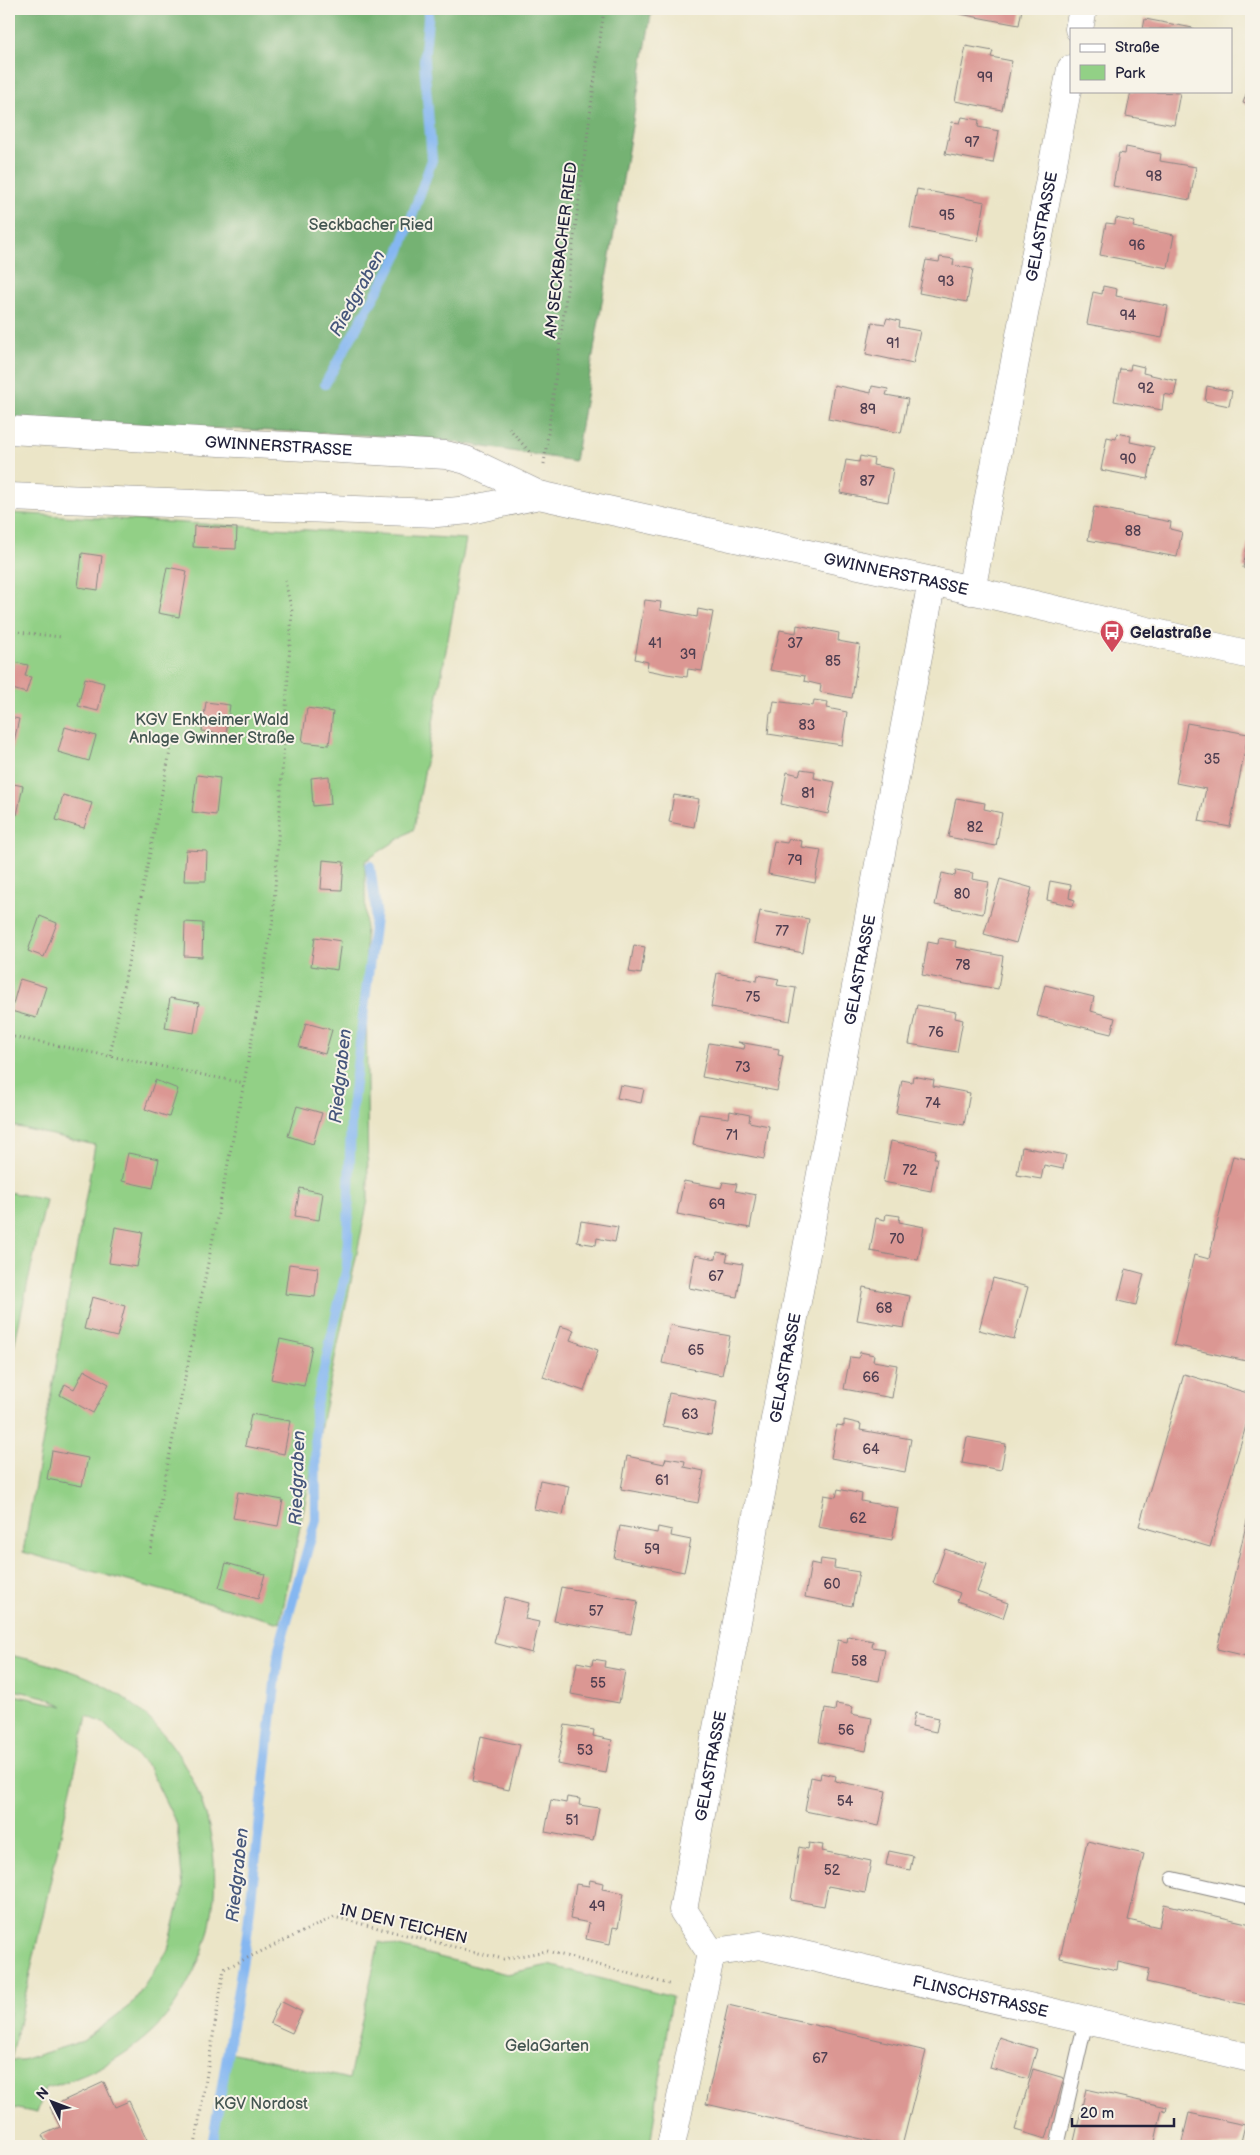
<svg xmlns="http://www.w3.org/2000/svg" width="1260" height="2155" viewBox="0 0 1260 2155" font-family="'Balsamiq Sans',sans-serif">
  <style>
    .green { fill: #92d086; stroke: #5a7960; fill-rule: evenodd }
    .forest { fill: #75b273; stroke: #4c6a57 }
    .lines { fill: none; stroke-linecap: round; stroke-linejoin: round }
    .stream { stroke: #85b7f1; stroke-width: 10 }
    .building { fill: #db9793 }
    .lane-casing { stroke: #868481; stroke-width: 16 }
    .street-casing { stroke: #868481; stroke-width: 29 }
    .path { stroke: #868481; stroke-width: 3; stroke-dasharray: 1 4; stroke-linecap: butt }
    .lane { stroke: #fff; stroke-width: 14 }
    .street { stroke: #fff; stroke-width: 28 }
    .labels { text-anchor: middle; stroke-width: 4; stroke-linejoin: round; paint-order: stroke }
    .number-label { font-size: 14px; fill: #503f51 }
    .park-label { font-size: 16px; fill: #445652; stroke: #f7f3e8 }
    .street-label { font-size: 16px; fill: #22223b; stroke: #f7f3e8 }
    .poi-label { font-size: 16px; font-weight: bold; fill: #22223b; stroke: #f7f3e8; text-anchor: start }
    .water-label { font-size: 18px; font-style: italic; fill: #45567b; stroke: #f7f3e8 }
  </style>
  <rect width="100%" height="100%" fill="#f7f3e8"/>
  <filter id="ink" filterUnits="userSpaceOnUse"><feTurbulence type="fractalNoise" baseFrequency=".02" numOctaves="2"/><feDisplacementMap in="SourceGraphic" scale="10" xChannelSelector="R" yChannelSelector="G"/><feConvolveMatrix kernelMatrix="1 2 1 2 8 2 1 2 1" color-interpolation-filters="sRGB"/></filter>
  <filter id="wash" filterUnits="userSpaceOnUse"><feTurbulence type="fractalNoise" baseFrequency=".0096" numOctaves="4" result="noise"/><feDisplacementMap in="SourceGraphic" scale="20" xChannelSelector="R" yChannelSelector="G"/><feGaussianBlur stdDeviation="1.12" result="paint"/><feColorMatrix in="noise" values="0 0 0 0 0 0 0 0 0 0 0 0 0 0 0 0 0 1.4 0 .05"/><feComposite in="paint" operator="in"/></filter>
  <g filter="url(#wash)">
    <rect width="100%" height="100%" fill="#ebe5c7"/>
    <g class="green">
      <path d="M9 513 466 539 414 829 365 861 368 1200 280 1623 23 1552 95 1145 9 1125Z"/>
      <path d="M9 1192 46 1200 9 1369Z"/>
      <path d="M9 1655C57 1665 97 1675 136 1707 200 1760 226 1845 210 1925 206 1949 192 1977 179 1998 152 2044 95 2076 45 2088L37 2113 9 2107V1694L64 1706 45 1697 9 1689ZM87 1716 103 1723 149 1768 177 1825 183 1888 168 1950 133 2003 83 2041 22 2060H11Z"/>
      <path d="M379 1942 507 1974 549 1965 672 1997 650 2146H208L225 2051 349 2079Z"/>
    </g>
    <path class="forest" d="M9 9H652L575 461 427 438 9 419Z"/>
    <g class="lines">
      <g class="stream">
        <path d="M325 384 399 253 432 160 424 61 429 9"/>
        <path d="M212 2146 247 1935 279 1648 316 1520 315 1409 347 1267 351 1116 376 910 370 866"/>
      </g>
    </g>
    <g id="blocks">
      <g class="building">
        <path d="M950 9H1022L1019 25 949 12Z"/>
        <path d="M1145 19 1193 28V29H1143Z"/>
        <path d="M966 46 993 51 991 57 1012 61 1002 110 955 101Z"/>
        <path d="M1248 89 1251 90V106L1243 103Z"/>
        <path d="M1131 91 1180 93 1174 125 1126 116Z"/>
        <path d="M962 117 979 120 978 127 999 131 993 163 945 154 952 122 960 123Z"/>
        <path d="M1126 147 1161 154 1160 161 1196 167 1190 200 1113 186 1119 153 1125 154Z"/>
        <path d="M917 189 985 202 978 241 910 228Z"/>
        <path d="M1116 218 1135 222 1133 227 1174 235 1168 268 1100 255 1106 223 1115 224Z"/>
        <path d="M940 257 954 259 953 265 973 269 967 302 919 293 926 260 939 262Z"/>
        <path d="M1103 286 1117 289 1116 296 1168 306 1162 338 1087 324 1093 292 1102 294Z"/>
        <path d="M887 318 900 321 899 327 920 331 913 364 866 354 872 322 885 324Z"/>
        <path d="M1131 364 1144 367 1143 373 1177 381 1174 396 1164 394 1162 410 1114 401 1120 369 1130 370Z"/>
        <path d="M834 385 871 393 872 386 888 389 886 395 908 399 901 433 828 419Z"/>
        <path d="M1207 386 1232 391 1229 406 1205 401Z"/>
        <path d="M1117 433 1131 436 1130 442 1154 447 1148 479 1101 470 1107 437 1116 439Z"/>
        <path d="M860 456 874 459 873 465 893 469 888 502 840 493 846 460 859 462Z"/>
        <path d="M1094 507 1171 522 1170 529 1182 532 1177 557 1088 540Z"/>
        <path d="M194 526 237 528 236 549 193 547Z"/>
        <path d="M1249 537H1251V570L1243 568Z"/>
        <path d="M82 553 102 556 98 590 78 587Z"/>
        <path d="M167 567 187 571 179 617 158 613Z"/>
        <path d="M645 600 661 602 660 610 697 617 698 609 713 612 702 671 688 669 687 677 667 674 647 670 648 662 635 659Z"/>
        <path d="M797 625 839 633 838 641 860 645 852 698 820 692 821 685 804 681 805 676 770 670 780 630 796 633Z"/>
        <path d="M14 662 28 665 25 676 31 677 26 693 9 688Z"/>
        <path d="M85 678 104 683 98 711 78 706Z"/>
        <path d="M814 700 828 702 827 708 847 712 842 745 768 734 770 713H772L774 701 813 706Z"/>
        <path d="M206 702 230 705 226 735 202 731Z"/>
        <path d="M307 708 333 712 329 745 302 742Z"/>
        <path d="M9 717 19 719 12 750H9Z"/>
        <path d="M1187 723 1248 734 1230 827 1199 821 1206 789 1176 783Z"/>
        <path d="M65 727 96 736 89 761 58 752Z"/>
        <path d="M801 769 815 771 814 778 835 782 828 814 781 804 787 772 799 775Z"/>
        <path d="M197 775 220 778 216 815 192 812Z"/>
        <path d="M329 776 331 804 313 806 311 778Z"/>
        <path d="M9 783 23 786 17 815 9 813Z"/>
        <path d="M63 795 92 803 84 828 56 820Z"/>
        <path d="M674 795 699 799 694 827 669 822Z"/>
        <path d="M956 798 985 803 984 809 1002 813 996 846 948 837Z"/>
        <path d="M789 839 802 841 801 847 821 850 815 883 768 874 774 841 787 843Z"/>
        <path d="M186 850 207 851 206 881H184Z"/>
        <path d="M323 860 344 862 342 890 321 889Z"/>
        <path d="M956 870 973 873 972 879 989 882 983 914 935 905 942 873 955 876Z"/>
        <path d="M1000 879 1032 888 1016 943 984 934Z"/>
        <path d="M1050 881 1071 885 1069 898 1075 900 1073 906 1047 900Z"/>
        <path d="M760 911 809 919 803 953 754 943Z"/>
        <path d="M40 916 57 923 44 957 28 951Z"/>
        <path d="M185 922 203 923 202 957 184 956Z"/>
        <path d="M315 937 341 941 337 970 311 966Z"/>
        <path d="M939 938 956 941 955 947 1003 956 998 989 922 975 928 942 938 944Z"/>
        <path d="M634 945 645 947 641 974 629 972Z"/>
        <path d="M717 973 757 981 758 975 779 979 777 985 796 988 790 1021 711 1007Z"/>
        <path d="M20 979 46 987 36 1018 11 1011Z"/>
        <path d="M1045 985 1094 997 1091 1011 1115 1018 1111 1034 1037 1016Z"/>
        <path d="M170 998 199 1003 194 1033 165 1028Z"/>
        <path d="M917 1005 956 1012 955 1018 963 1020 957 1052 909 1044Z"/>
        <path d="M306 1023 332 1030 325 1054 299 1047Z"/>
        <path d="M738 1042 779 1049 778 1055 783 1056 777 1091 702 1077 709 1043 744 1049 745 1045Z"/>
        <path d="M913 1076 934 1080 933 1086 970 1093 964 1125 896 1113 902 1080 912 1082Z"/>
        <path d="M155 1080 178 1089 169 1117 145 1109Z"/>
        <path d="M620 1085 644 1089 641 1103 617 1098Z"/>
        <path d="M297 1106 322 1113 313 1144 288 1136Z"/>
        <path d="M730 1111 750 1115 749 1122 769 1126 764 1159 693 1145 699 1114 729 1118Z"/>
        <path d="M891 1141 936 1150 934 1158H937L931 1191 883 1182Z"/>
        <path d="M1022 1147 1066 1155 1063 1169 1044 1165 1041 1179 1017 1175Z"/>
        <path d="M128 1153 159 1159 153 1188 122 1181Z"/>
        <path d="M1233 1156 1251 1160V1362L1174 1345 1194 1255 1209 1259Z"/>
        <path d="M684 1181 721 1188 723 1182 737 1184 735 1191 756 1195 750 1228 677 1214Z"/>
        <path d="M300 1188 323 1193 319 1220 295 1216Z"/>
        <path d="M886 1214 900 1216 899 1222 924 1227 918 1260 870 1251 876 1218 885 1220Z"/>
        <path d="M581 1221 618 1227 615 1242 597 1238 596 1245 577 1242Z"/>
        <path d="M115 1227 143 1232 137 1267 109 1263Z"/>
        <path d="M717 1252 728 1254 726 1261 743 1264 737 1297 689 1288 695 1255 716 1259Z"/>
        <path d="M289 1264 318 1268 315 1297 285 1294Z"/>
        <path d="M1126 1269 1144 1274 1136 1305 1118 1301Z"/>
        <path d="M993 1278 1028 1287 1014 1339 979 1330Z"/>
        <path d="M863 1287 910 1296 904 1328 857 1320Z"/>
        <path d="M92 1297 125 1306 117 1337 84 1329Z"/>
        <path d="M670 1325 730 1336 722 1375 662 1363Z"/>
        <path d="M560 1326 574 1330 570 1340 598 1350 584 1391 543 1377Z"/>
        <path d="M280 1339 312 1346 304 1386 271 1379Z"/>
        <path d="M860 1352 874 1355 873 1361 897 1365 892 1398 844 1389 850 1357 859 1358Z"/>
        <path d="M84 1370 109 1384 93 1413 60 1395 65 1384 74 1389Z"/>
        <path d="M1184 1374 1251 1394V1409L1210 1547 1139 1526Z"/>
        <path d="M669 1393 717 1402 711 1435 663 1426Z"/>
        <path d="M251 1414 290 1421 284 1454 245 1446Z"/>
        <path d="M844 1420 861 1424 860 1430 911 1439 905 1472 831 1458 837 1425 844 1426Z"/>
        <path d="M967 1437 1006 1444 1001 1470 962 1463Z"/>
        <path d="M52 1451 88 1458 82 1486 47 1479Z"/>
        <path d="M627 1456 664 1464 666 1458 685 1461 684 1467 704 1471 698 1503 621 1489Z"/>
        <path d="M540 1480 569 1486 563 1515 534 1509Z"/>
        <path d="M838 1489 862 1494 861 1501 898 1508 892 1540 818 1527 824 1495 836 1497Z"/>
        <path d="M238 1492 283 1500 278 1526 233 1518Z"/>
        <path d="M1250 1508H1251V1657L1217 1649Z"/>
        <path d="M620 1526 657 1533 658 1527 672 1530 671 1536 691 1540 684 1572 614 1558Z"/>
        <path d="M945 1549 987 1564 977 1592 1008 1603 1003 1618 957 1601 960 1593 933 1583Z"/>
        <path d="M821 1559 835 1561 834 1568 859 1572 852 1606 805 1597 811 1563 820 1565Z"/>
        <path d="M226 1563 265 1574 258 1599 219 1588Z"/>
        <path d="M561 1587 638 1601 631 1634 554 1621Z"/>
        <path d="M505 1597 529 1603 525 1619 539 1622 532 1653 494 1643Z"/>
        <path d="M848 1636 873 1641 872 1647 885 1649 879 1681 832 1673 838 1640 847 1642Z"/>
        <path d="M593 1659 605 1661 604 1667 625 1671 619 1703 571 1694 577 1662 592 1665Z"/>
        <path d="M836 1704 853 1707 851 1714 872 1718 866 1751 819 1742 825 1709 835 1711Z"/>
        <path d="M915 1713 939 1718 936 1732 912 1727Z"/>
        <path d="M565 1725 594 1730 593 1736 612 1740 606 1773 557 1764Z"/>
        <path d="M481 1736 520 1745 509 1790 472 1782Z"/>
        <path d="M821 1773 836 1776 835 1781 886 1791 879 1826 805 1811 811 1777 820 1779Z"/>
        <path d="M567 1797 580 1799 579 1805 599 1808 593 1841 545 1832 551 1800 566 1803Z"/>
        <path d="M1087 1841 1144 1854 1128 1920 1159 1927 1164 1904 1251 1924V2006L1146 1982 1149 1969 1118 1962 1117 1970 1060 1958Z"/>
        <path d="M809 1843 823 1845 822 1851 871 1861 865 1893 828 1886 824 1906 791 1900 799 1847 808 1849Z"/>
        <path d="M889 1851 913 1856 910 1870 886 1865Z"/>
        <path d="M590 1880 603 1883 602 1889 624 1893 618 1928 613 1927 610 1944 586 1939 589 1923 570 1919 576 1884 589 1886Z"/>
        <path d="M280 2001 302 2012 292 2033 270 2023Z"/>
        <path d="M728 2005 926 2051 902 2146H893L706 2104Z"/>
        <path d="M999 2037 1037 2049 1028 2079 990 2068Z"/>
        <path d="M1033 2069 1064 2078 1046 2139 1015 2130Z"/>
        <path d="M104 2082 115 2107 129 2101 150 2146H48L42 2135 60 2127 50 2107Z"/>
        <path d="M1086 2089 1167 2107 1166 2112 1162 2110 1154 2146H1073Z"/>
        <path d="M1189 2113 1245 2125 1240 2146H1181Z"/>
      </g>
    </g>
  </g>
  <g filter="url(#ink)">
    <use href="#blocks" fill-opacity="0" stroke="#868481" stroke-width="1"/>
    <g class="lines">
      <defs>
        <g id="lane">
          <path d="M1173 1879 1251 1897"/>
          <path d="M1057 2146 1086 2020"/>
        </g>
        <g id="street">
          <path d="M1079 29 1083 9"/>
          <path id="s1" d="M9 430 446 455 466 460 539 495 932 581 1251 655"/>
          <path d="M9 497 437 513 470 510 539 495"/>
          <path id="s2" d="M971 591 1071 69"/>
          <path id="s3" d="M711 1953 760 1945 1251 2058"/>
          <path id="s4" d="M671 2146 711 1953 683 1910 932 581"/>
        </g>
      </defs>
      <use href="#lane" class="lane-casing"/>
      <use href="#street" class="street-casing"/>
      <g class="path">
        <path d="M509 428 532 455"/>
        <path d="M544 464 604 9"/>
        <path d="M9 631 61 637"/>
        <path d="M9 1036 244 1083 273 920 292 611 284 577"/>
        <path d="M110 1055 174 731"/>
        <path d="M150 1553 244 1083"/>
        <path d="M195 2146 224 1969 334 1917 503 1959 547 1951 672 1985"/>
      </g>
      <use href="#lane" class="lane"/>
      <use href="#street" class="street"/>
    </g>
  </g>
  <defs>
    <symbol id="bus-pin" viewBox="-11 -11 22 30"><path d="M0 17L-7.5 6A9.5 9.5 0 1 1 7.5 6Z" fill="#d1495b" stroke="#f7f3e8"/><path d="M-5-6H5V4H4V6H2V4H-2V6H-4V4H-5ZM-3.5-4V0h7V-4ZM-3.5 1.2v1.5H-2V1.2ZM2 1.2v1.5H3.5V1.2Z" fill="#fff"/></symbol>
  </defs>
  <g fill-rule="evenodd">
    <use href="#bus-pin" x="1098" y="618" width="28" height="38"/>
  </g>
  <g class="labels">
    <g class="number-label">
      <text x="985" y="82">99</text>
      <text x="972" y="147">97</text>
      <text x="1154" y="181">98</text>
      <text x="947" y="220">95</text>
      <text x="1137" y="250">96</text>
      <text x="946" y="286">93</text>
      <text x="1128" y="320">94</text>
      <text x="893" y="348">91</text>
      <text x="1146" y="393">92</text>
      <text x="868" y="414">89</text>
      <text x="1128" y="464">90</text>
      <text x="867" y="486">87</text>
      <text x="1133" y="536">88</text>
      <text x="655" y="648">41</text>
      <text x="795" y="648">37</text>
      <text x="688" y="659">39</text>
      <text x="833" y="666">85</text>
      <text x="807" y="730">83</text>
      <text x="1212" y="764">35</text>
      <text x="808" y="798">81</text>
      <text x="975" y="832">82</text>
      <text x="795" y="865">79</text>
      <text x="962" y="899">80</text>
      <text x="782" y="936">77</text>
      <text x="963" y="970">78</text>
      <text x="753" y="1002">75</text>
      <text x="936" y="1037">76</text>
      <text x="743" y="1072">73</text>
      <text x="933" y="1108">74</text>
      <text x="732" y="1140">71</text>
      <text x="910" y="1175">72</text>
      <text x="717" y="1209">69</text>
      <text x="897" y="1244">70</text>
      <text x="716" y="1281">67</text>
      <text x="884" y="1313">68</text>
      <text x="696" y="1355">65</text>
      <text x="871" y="1382">66</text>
      <text x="690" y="1419">63</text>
      <text x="871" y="1454">64</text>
      <text x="662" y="1485">61</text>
      <text x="858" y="1523">62</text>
      <text x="652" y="1554">59</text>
      <text x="832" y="1589">60</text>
      <text x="596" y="1616">57</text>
      <text x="859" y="1666">58</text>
      <text x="598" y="1688">55</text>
      <text x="846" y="1735">56</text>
      <text x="585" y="1755">53</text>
      <text x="845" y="1806">54</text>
      <text x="572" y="1825">51</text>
      <text x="832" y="1875">52</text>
      <text x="597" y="1911">49</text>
      <text x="820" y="2063">67</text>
    </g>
    <g class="park-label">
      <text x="371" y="230">Seckbacher Ried</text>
      <text x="212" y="725">KGV Enkheimer Wald<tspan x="212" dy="18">Anlage Gwinner Straße</tspan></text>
      <text x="547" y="2051">GelaGarten</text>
      <text x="261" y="2109">KGV Nordost</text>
    </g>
    <g class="street-label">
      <text dy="6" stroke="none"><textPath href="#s2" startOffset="371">GELASTRASSE</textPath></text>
      <text transform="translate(560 250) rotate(-83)" y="6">AM SECKBACHER RIED</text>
      <text dy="6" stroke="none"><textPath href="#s1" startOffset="270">GWINNERSTRASSE</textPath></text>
      <text dy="6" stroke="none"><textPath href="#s1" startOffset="905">GWINNERSTRASSE</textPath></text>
      <text dy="6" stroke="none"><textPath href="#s4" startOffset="1205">GELASTRASSE</textPath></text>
      <text dy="6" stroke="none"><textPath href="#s4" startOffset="800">GELASTRASSE</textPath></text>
      <text dy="6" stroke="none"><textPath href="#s4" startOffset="395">GELASTRASSE</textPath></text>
      <text transform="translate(404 1923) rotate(13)" y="6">IN DEN TEICHEN</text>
      <text dy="6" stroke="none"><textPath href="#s3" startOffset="276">FLINSCHSTRASSE</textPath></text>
    </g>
    <g class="poi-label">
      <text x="1130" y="638">Gelastraße</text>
    </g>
    <g class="water-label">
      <text transform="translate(357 293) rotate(-61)" y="6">Riedgraben</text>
      <text transform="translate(340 1076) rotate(-84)" y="6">Riedgraben</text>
      <text transform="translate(297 1478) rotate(-88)" y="6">Riedgraben</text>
      <text transform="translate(237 1875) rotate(-84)" y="6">Riedgraben</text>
    </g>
  </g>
  <rect width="1260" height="2155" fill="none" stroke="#f7f3e8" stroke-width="30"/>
  <rect x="1070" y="28" width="162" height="65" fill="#f7f3e8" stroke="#a29fa3"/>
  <rect x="1080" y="44" width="25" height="8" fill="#ffffff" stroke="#a29fa3"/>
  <text x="1115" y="52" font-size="15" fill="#22223b">Straße</text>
  <rect x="1080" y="65" width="25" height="15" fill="#92d086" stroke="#a29fa3"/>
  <text x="1115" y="78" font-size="15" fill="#22223b">Park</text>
  <g transform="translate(52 2102) rotate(312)" stroke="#f7f3e8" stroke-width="4" paint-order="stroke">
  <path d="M0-4L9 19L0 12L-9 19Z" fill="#22223b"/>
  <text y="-8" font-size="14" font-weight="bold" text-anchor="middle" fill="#22223b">N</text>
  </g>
  <path d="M1072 2118v8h102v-8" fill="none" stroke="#22223b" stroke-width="2.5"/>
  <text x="1080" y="2118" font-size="15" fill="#22223b" stroke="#f7f3e8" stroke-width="4" paint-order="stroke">20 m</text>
</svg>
